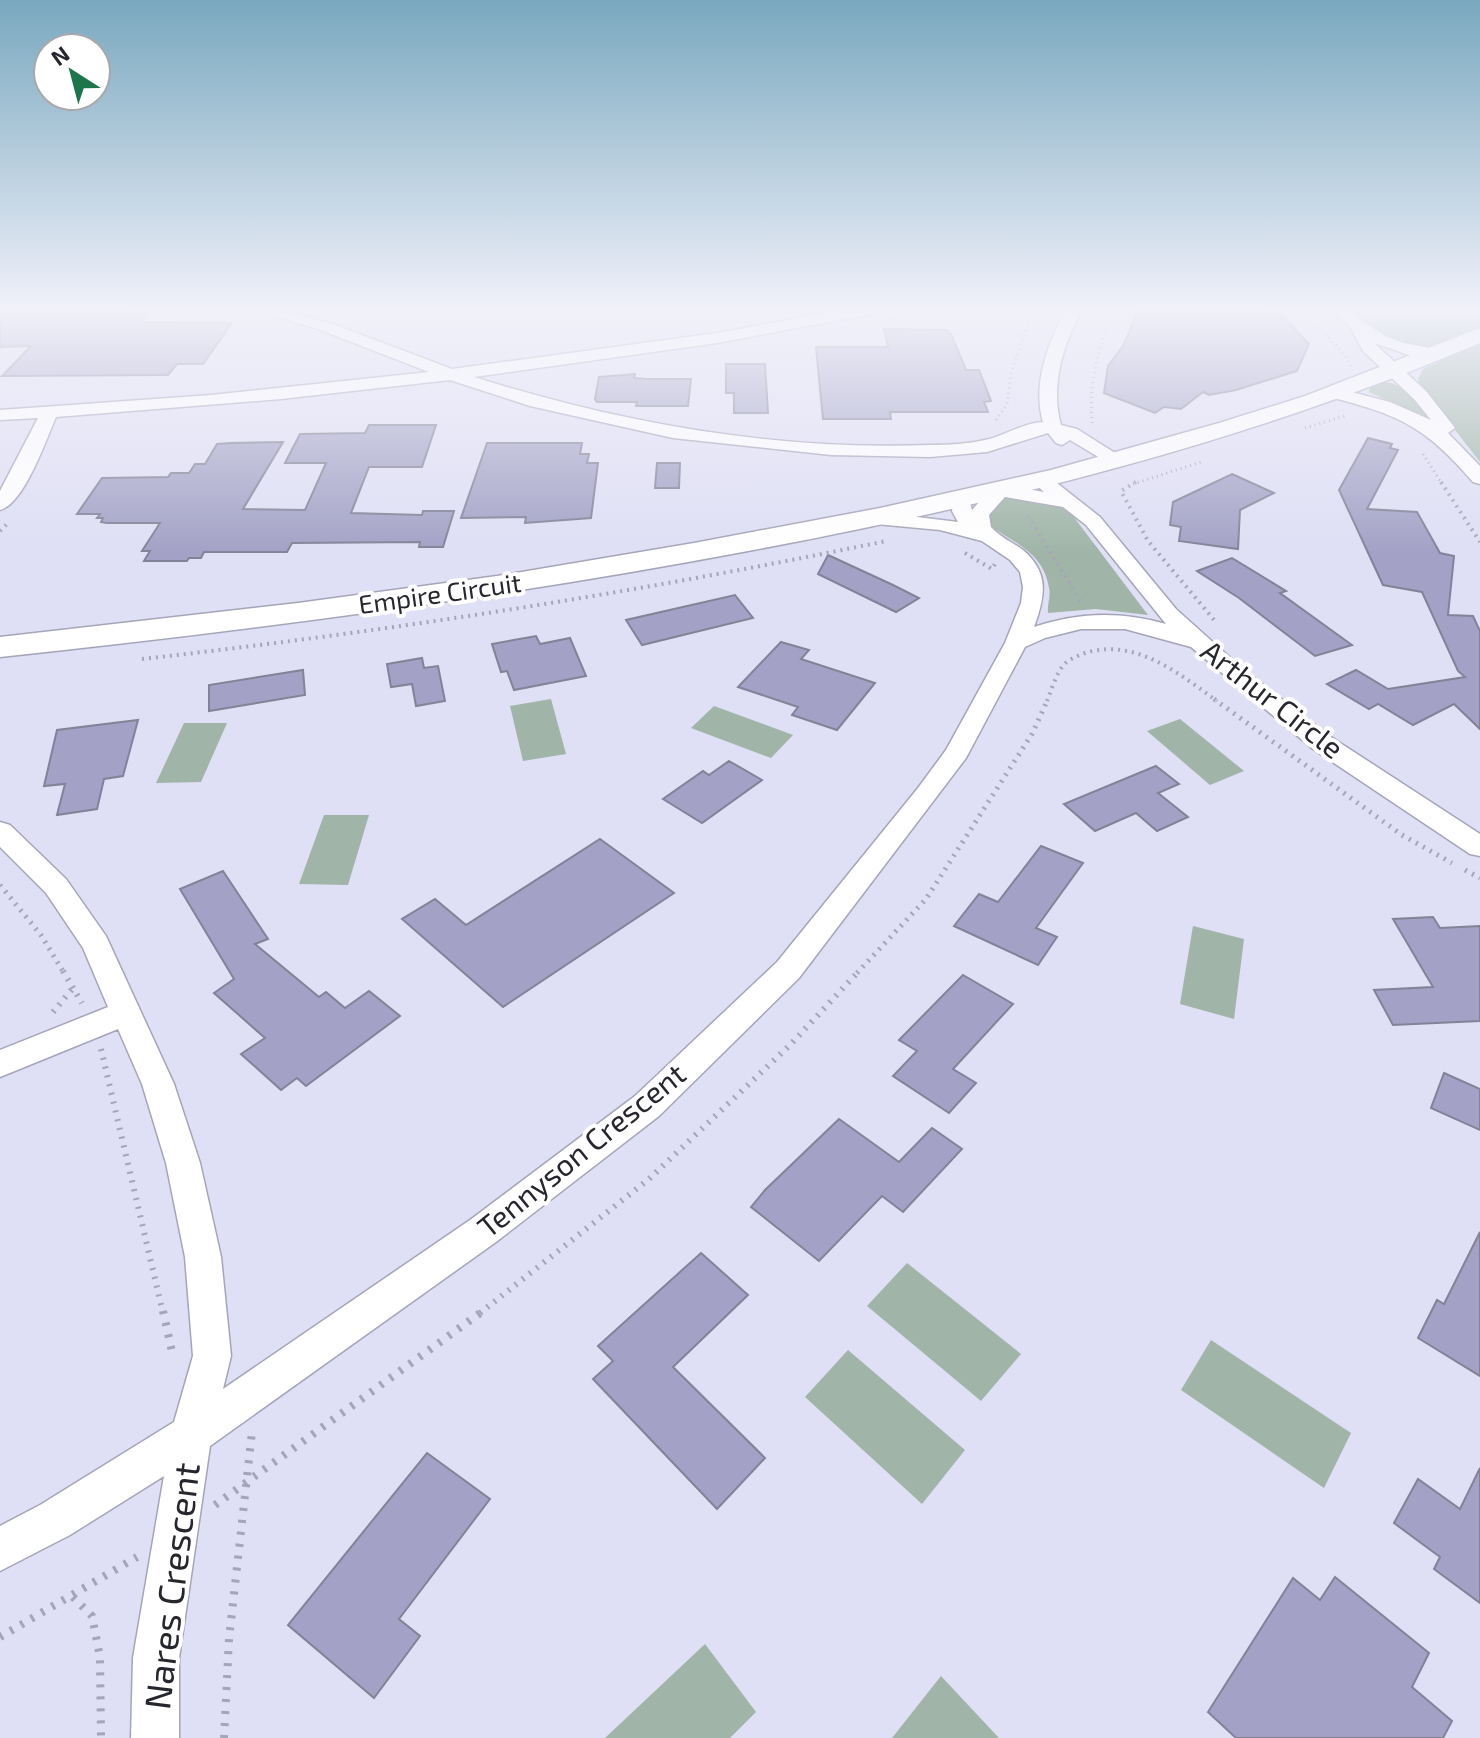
<svg xmlns="http://www.w3.org/2000/svg" width="1480" height="1738" viewBox="0 0 1480 1738" font-family="'Exo 2',sans-serif">
  <style>
    .green { fill: #a0b5a7 }
    .building { fill: #a3a2c6; stroke: #838297; stroke-width: 2 }
    .lines { fill: none; stroke-linecap: round; stroke-linejoin: round }
    .street-casing { stroke: #a5a5b9; stroke-width: 3 }
    .secondary-casing { stroke: #a5a5b9; stroke-width: 3 }
    .path-far4 { stroke: #a5a5b7; stroke-width: 3; stroke-dasharray: 1 4; stroke-linecap: butt }
    .path-far3 { stroke: #a5a5b7; stroke-width: 4; stroke-dasharray: 2 5; stroke-linecap: butt }
    .path-far2 { stroke: #a5a5b7; stroke-width: 5; stroke-dasharray: 2 6; stroke-linecap: butt }
    .path-far1 { stroke: #a5a5b7; stroke-width: 6; stroke-dasharray: 2 7; stroke-linecap: butt }
    .path { stroke: #a5a5b7; stroke-width: 8; stroke-dasharray: 3 9; stroke-linecap: butt }
    .street { fill: #fff; fill-rule: evenodd }
    .secondary { fill: #fff; fill-rule: evenodd }
    .labels { text-anchor: middle; stroke-width: 8; stroke-linejoin: round; paint-order: stroke }
    .far-street-label { font-size: 26px; fill: #26262e; stroke: #fff }
    .street-label { font-size: 30px; fill: #26262e; stroke: #fff }
    .near-street-label { font-size: 36px; fill: #26262e; stroke: #fff }
  </style>
  <rect width="100%" height="100%" fill="#dfdff5"/>
  <g class="green">
    <path d="M1348 309H1480V328C1466 333 1453 341 1439 345 1406 356 1370 331 1348 309Z"/>
    <path d="M1480 344V462L1420 385 1418 379 1423 369Z"/>
    <path d="M1382 382C1404 382 1417 401 1430 416L1424 417 1369 392 1370 386Z"/>
    <path d="M1011 497 1059 504 1067 508 1148 615 1096 609 1048 613C1047 605 1051 596 1049 588 1044 552 1013 543 988 524L987 510 1000 500Z"/>
    <path d="M551 699 566 754 523 761 510 706Z"/>
    <path d="M714 706 793 735 771 758 691 728Z"/>
    <path d="M1180 719 1244 771 1210 785 1147 731Z"/>
    <path d="M184 723H227L201 782 156 783Z"/>
    <path d="M324 815H369L348 885 299 884Z"/>
    <path d="M1193 926 1244 939 1234 1019 1180 1004Z"/>
    <path d="M907 1263 1021 1354 981 1401 867 1306Z"/>
    <path d="M1211 1340 1351 1433 1324 1488 1181 1390Z"/>
    <path d="M848 1350 965 1450 922 1504 805 1397Z"/>
    <path d="M705 1644 756 1712 730 1738H605Z"/>
    <path d="M941 1676 999 1738H892Z"/>
  </g>
  <g class="building">
    <path d="M0 309 131 310 128 313H148L141 322 232 323 203 364H177L168 375 2 376 31 346 0 347Z"/>
    <path d="M1139 309H1264L1268 313H1280L1309 344 1297 371 1236 390 1209 395 1203 392 1181 409 1164 407 1155 413 1104 393 1108 366 1123 346Z"/>
    <path d="M884 329 947 330 951 334 966 370H979L991 401 984 402 988 412H890L891 419H823L816 347H888Z"/>
    <path d="M726 364H765L768 413H734V393H726Z"/>
    <path d="M635 374 634 378 647 379H691L688 406H636L637 402H597L595 399 599 377Z"/>
    <path d="M369 425H436L422 467H369L351 513 422 515 423 511H454L443 547H419L420 542 292 543 287 552H204L201 558H189L187 561H144L150 551H142L160 523H107L101 522 103 518H97L100 514H77L102 478 168 477 171 473H189L195 464H205L217 444 231 443 283 442 243 509 305 510 326 463H285L300 434 365 433Z"/>
    <path d="M1368 438 1392 444 1390 448 1398 450 1367 509 1417 512 1440 553 1454 556 1448 615 1473 616 1480 631V729L1454 704 1413 725 1378 704 1369 709 1327 684 1356 670 1388 689 1465 677 1458 671 1422 592 1383 585 1339 490Z"/>
    <path d="M487 443H582L580 454H589L587 463H598L591 518 525 523 526 517 461 518Z"/>
    <path d="M657 463H680L679 488H655Z"/>
    <path d="M1232 474 1274 493 1240 510 1238 549 1179 541 1181 527 1170 525 1173 502Z"/>
    <path d="M828 555 893 585 919 598 896 612 818 574Z"/>
    <path d="M1232 558 1286 591 1280 593 1352 645 1315 656 1239 598 1197 571Z"/>
    <path d="M735 595 753 618 642 645 626 620Z"/>
    <path d="M536 636 540 644 570 638 586 676 514 690 507 671 501 672 492 644Z"/>
    <path d="M781 642 809 650 801 659 875 683 837 730 792 715 798 707 738 687Z"/>
    <path d="M422 658 424 668 438 666 445 701 416 706 412 684 391 687 387 664Z"/>
    <path d="M303 670 305 695 209 711V685Z"/>
    <path d="M138 720 123 776 104 779 97 809 57 815 65 784 44 786 57 730Z"/>
    <path d="M729 761 762 780 702 823 663 799 703 771 709 775Z"/>
    <path d="M1156 766 1179 784 1158 793 1188 817 1157 831 1136 813 1095 831 1064 804Z"/>
    <path d="M600 839 674 893 503 1007 402 919 435 899 466 925Z"/>
    <path d="M1041 846 1083 863 1036 928 1057 937 1038 965 954 926 979 894 998 902Z"/>
    <path d="M223 871 268 939 255 944 319 997 326 992 345 1008 369 991 400 1016 306 1086 297 1078 281 1090 241 1054 265 1038 214 993 234 979 180 889Z"/>
    <path d="M1433 917 1440 928 1480 926V1021L1393 1025 1374 990 1433 987 1393 919Z"/>
    <path d="M963 975 1013 1004 953 1069 976 1083 949 1113 893 1076 917 1051 899 1040Z"/>
    <path d="M1444 1073 1480 1089V1130L1431 1108Z"/>
    <path d="M839 1119 899 1162 932 1128 962 1149 903 1212 882 1196 819 1261 751 1207 765 1190Z"/>
    <path d="M1480 1232V1376L1418 1338 1437 1300 1444 1304Z"/>
    <path d="M701 1253 748 1295 673 1367 765 1458 717 1509 593 1379 613 1361 598 1346Z"/>
    <path d="M427 1453 490 1499 399 1619 420 1636 374 1698 288 1625Z"/>
    <path d="M1480 1468V1603L1434 1569 1440 1557 1394 1523 1418 1479 1460 1509Z"/>
    <path d="M1335 1577 1429 1653 1412 1687 1452 1721 1443 1738H1236L1208 1712 1293 1578 1320 1600Z"/>
  </g>
  <g class="lines">
    <defs>
      <g id="street">
        <path d="M251 309H278L330 323 452 369 717 333 848 309H879L872 314 717 343 474 377C620 423 776 451 930 445 947 445 968 444 985 440 1005 436 1022 423 1043 422 1032 385 1048 341 1067 309H1083C1063 343 1050 386 1061 425L1077 429 1126 460 1124 464H1110L1070 440 1062 445 1056 443 1048 433 987 452 930 457 831 455 673 438 530 406 450 380 281 399 56 417C46 440 24 504 0 510V491L38 418 0 420V410L211 395 429 372 318 329Z"/>
        <path d="M1332 309C1356 309 1370 330 1393 339 1409 346 1426 346 1443 351L1445 354 1443 357 1409 355 1374 343 1426 391 1452 424 1455 428 1448 433 1480 466V484L1473 482C1426 427 1400 415 1330 397L1327 393 1330 389 1336 388 1390 402 1431 420 1414 399 1363 351 1351 328Z"/>
        <path d="M1041 474 1048 476 1100 517 1176 609 1245 671 1331 737 1480 834V856L1470 854 1313 749 1191 647 1125 629H1081L1045 638 1025 647 966 758 799 978 659 1116 496 1242 210 1446 179 1658V1738H131L133 1658 164 1476 70 1535 0 1571V1526L40 1505 174 1422 193 1356 185 1257 166 1163 142 1084 118 1029 0 1077V1050L108 1007 83 948 46 893 0 847V822L10 825 66 879 106 936 174 1084 200 1163 221 1257 231 1356 223 1389 470 1220 635 1096 777 962 918 788 946 750 1005 643 1021 603 1023 587 1020 572 1010 560 982 541 940 530 876 524 866 518 876 512 958 522 952 511 954 496H968L972 510 993 486 1000 484 1044 492 1031 480ZM1005 497 1063 507 1086 525 1166 624C1120 611 1079 612 1034 627 1045 597 1050 573 1023 550 1012 542 1000 537 991 527L989 515Z"/>
      </g>
      <path id="secondary" d="M1480 328V343C1244 443 999 504 748 551 500 598 250 630 0 657V637L298 603 497 576 694 543 880 508 1051 470 1219 423 1305 396Z"/>
    </defs>
    <use href="#street" class="street-casing"/>
    <use href="#secondary" class="secondary-casing"/>
    <g class="path-far4">
      <path d="M216 309 238 314"/>
      <path d="M1027 309 1050 314"/>
      <path d="M1301 309 1345 355 1350 366"/>
      <path d="M888 320 932 309"/>
      <path d="M996 420 1007 404 1011 373 1031 316 1024 309"/>
      <path d="M1092 423C1089 383 1097 344 1117 309"/>
      <path d="M1305 428 1345 416"/>
      <path d="M1423 454 1442 484"/>
      <path d="M1133 484 1204 461"/>
    </g>
    <g class="path-far3">
      <path d="M1136 482 1121 491 1148 541 1215 621"/>
      <path d="M1441 482 1480 542"/>
      <path d="M1028 516 1081 602"/>
      <path d="M0 531 8 523"/>
      <path d="M965 553 992 569 995 564"/>
      <path d="M142 659C392 631 640 592 886 541"/>
      <path d="M1047 701C1051 691 1055 677 1062 667 1067 660 1075 657 1082 654 1134 636 1178 673 1217 701"/>
    </g>
    <g class="path-far2">
      <path d="M1214 699 1402 835 1452 863"/>
      <path d="M1465 870 1480 878"/>
      <path d="M0 885 41 935 64 973"/>
      <path d="M857 973 926 899 1032 734 1048 699"/>
    </g>
    <g class="path-far1">
      <path d="M63 971 82 1003"/>
      <path d="M53 1012 73 988"/>
      <path d="M101 1049 163 1313"/>
      <path d="M480 1313 649 1179 790 1045 859 971"/>
    </g>
    <g class="path">
      <path d="M163 1311 173 1356"/>
      <path d="M215 1505 483 1311"/>
      <path d="M73 1597 92 1616 100 1657 101 1738"/>
      <path d="M0 1637 137 1557"/>
      <path d="M224 1738 229 1639 252 1432"/>
    </g>
    <use href="#street" class="street"/>
    <use href="#secondary" class="secondary"/>
  </g>
  <linearGradient id="sky" x2="0" y2="1"><stop stop-color="#79a8bf"/><stop offset="0.56" stop-color="#f1f1fa"/><stop offset="1" stop-color="#f1f1fa" stop-opacity="0"/></linearGradient>
  <rect width="1480" height="553" fill="url(#sky)"/>
  <g class="labels">
    <g class="far-street-label">
      <text transform="translate(440 594) rotate(-8)" y="9">Empire Circuit</text>
    </g>
    <g class="street-label">
      <text transform="translate(1272 700) rotate(38)" y="10">Arthur Circle</text>
      <text transform="translate(582 1151) rotate(-39)" y="10">Tennyson Crescent</text>
    </g>
    <g class="near-street-label">
      <text transform="translate(172 1586) rotate(-83)" y="13">Nares Crescent</text>
    </g>
  </g>
  <g transform="translate(72 72) rotate(324)"><circle r="38" fill="#ffffff" stroke="#a8a8ab" stroke-width="2"/>
  <path d="M0-6L14 30L0 20L-14 30Z" fill="#1d764b"/>
  <text y="-12" font-size="22" font-weight="bold" text-anchor="middle" fill="#26262e">N</text>
  </g>
</svg>
